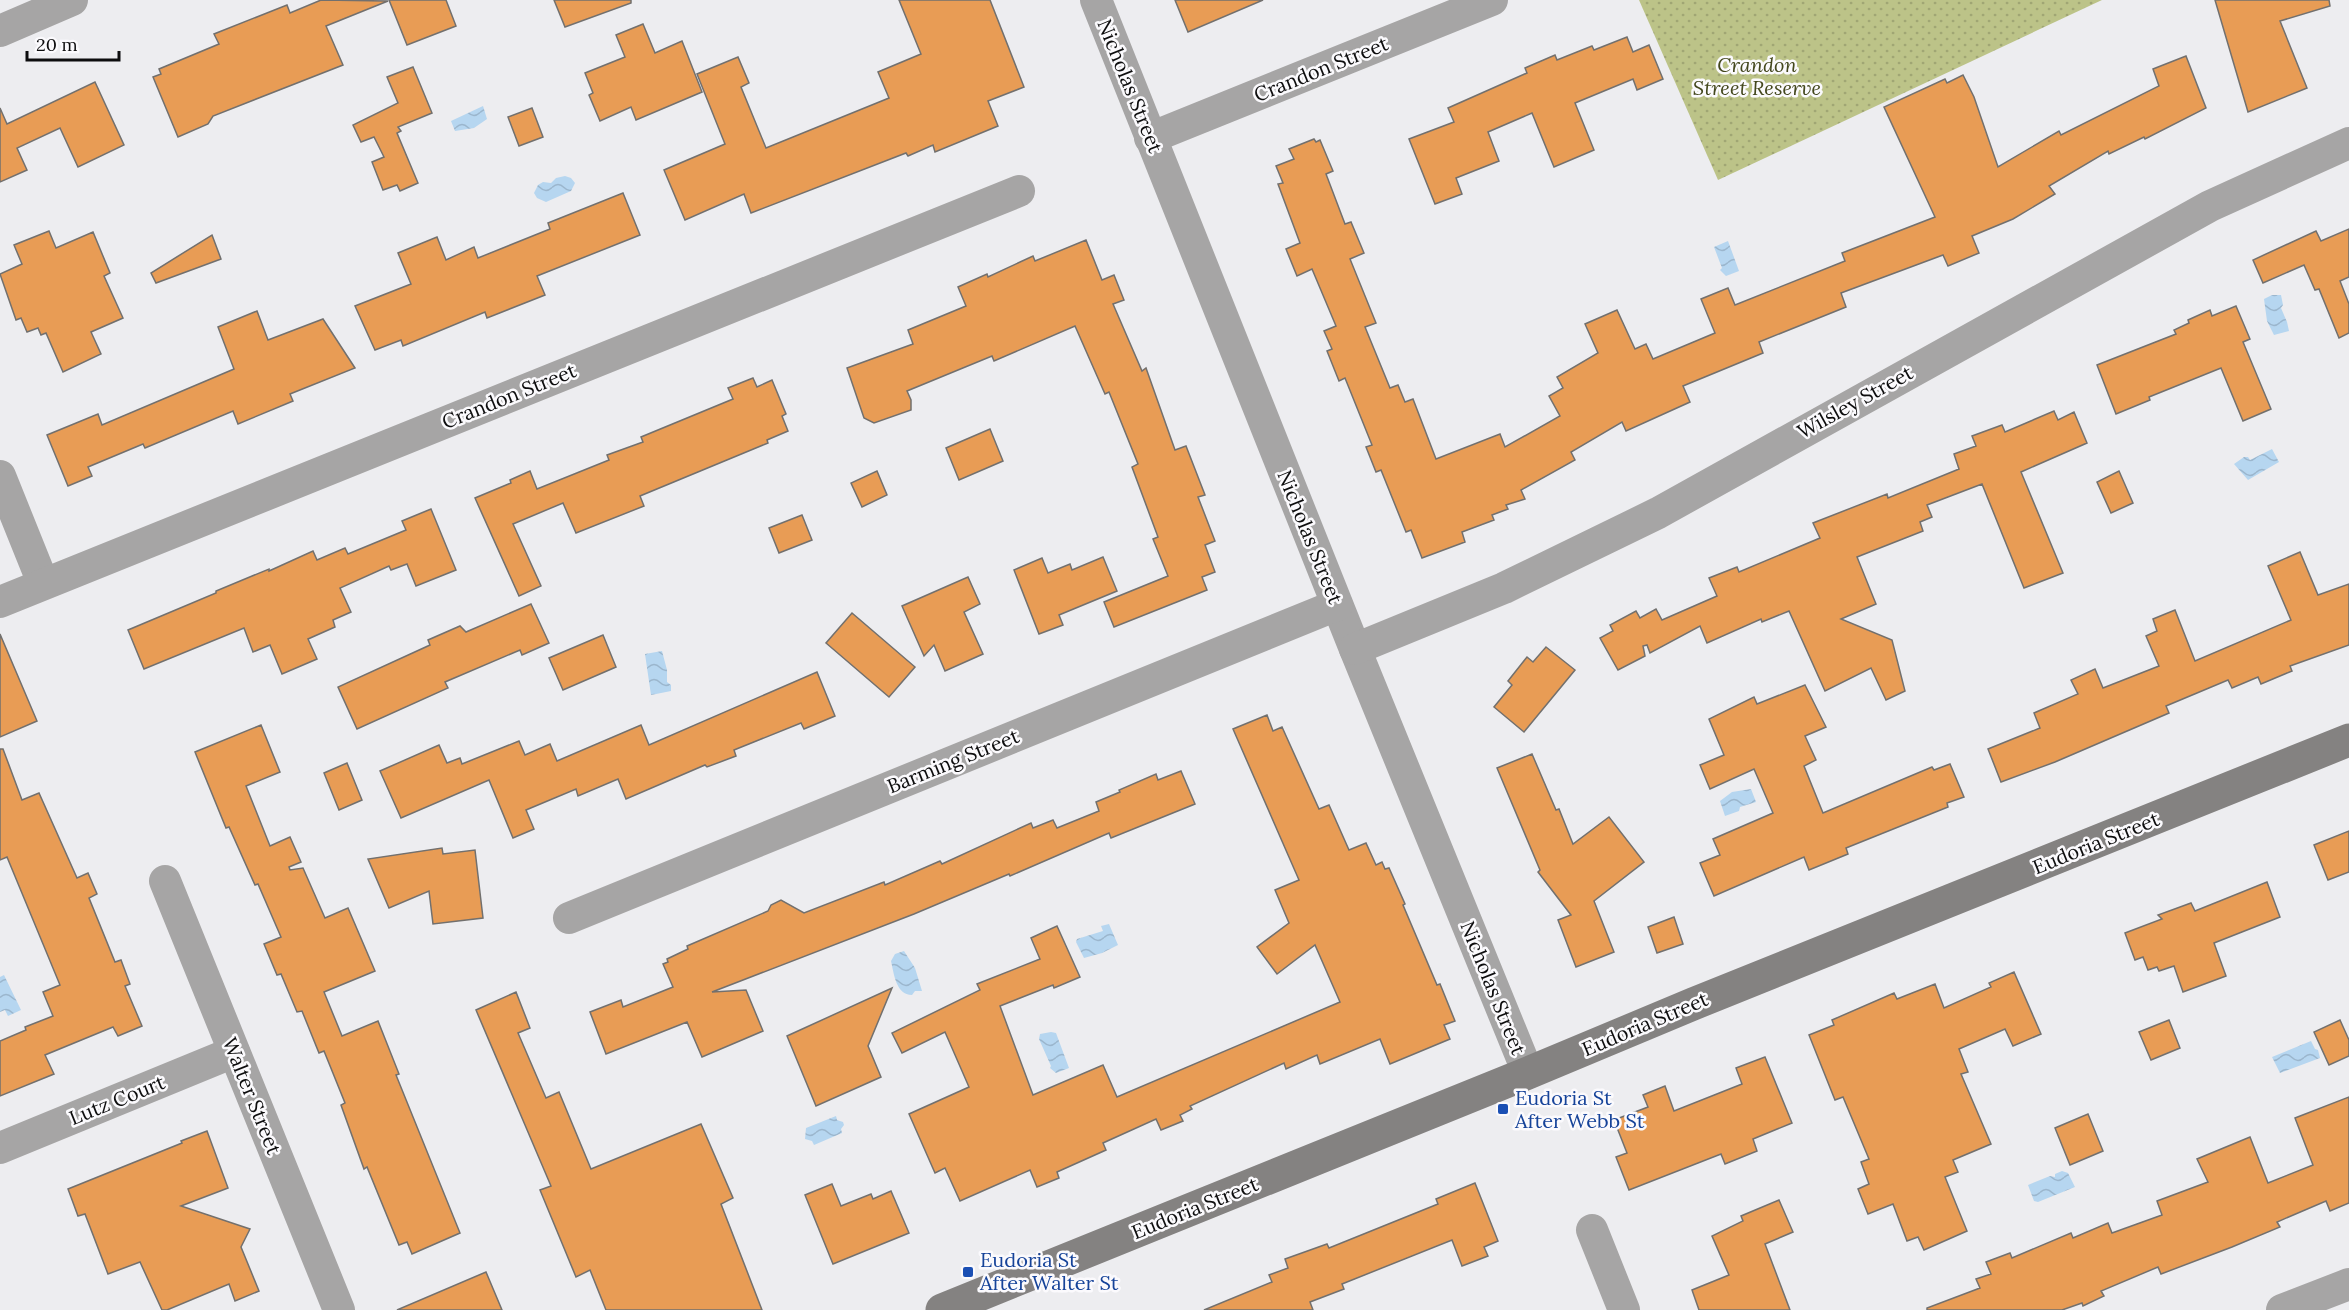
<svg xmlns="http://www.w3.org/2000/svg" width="2349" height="1310" viewBox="0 0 2349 1310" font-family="Lora,serif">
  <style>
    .grass { fill: url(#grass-dots) }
    .water { fill: url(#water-waves) }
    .building { fill: #e89c55; stroke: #72706e; stroke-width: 1.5 }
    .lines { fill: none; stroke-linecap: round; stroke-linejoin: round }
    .minor { stroke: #a6a5a5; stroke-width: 32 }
    .secondary { stroke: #848281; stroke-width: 33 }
    .transit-dot { fill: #1a4fb4; stroke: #fbfafd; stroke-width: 2 }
    .labels { text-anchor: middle; stroke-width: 5; stroke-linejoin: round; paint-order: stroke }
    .park-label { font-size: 20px; font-style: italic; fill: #43471d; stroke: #fbfafd }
    .street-label { font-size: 20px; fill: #0d0d0e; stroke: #fbfafd }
    .transit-label { font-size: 20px; fill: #164399; stroke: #fbfafd; text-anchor: start }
  </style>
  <defs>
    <pattern id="grass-dots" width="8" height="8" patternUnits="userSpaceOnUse" patternTransform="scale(1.5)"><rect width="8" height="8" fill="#bcc388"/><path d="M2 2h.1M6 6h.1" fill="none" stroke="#a0a674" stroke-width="1.8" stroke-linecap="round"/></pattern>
    <pattern id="water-waves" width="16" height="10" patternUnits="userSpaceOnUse" patternTransform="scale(1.5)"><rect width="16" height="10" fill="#b6d6f0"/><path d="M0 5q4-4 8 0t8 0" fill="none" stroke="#9bb6cd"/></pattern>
  </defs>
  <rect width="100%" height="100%" fill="#ededf0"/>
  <path class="grass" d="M1639 0H2102L1718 180Z"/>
  <g class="water">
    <path d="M483 106 487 119 474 128 455 131 451 121Z"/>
    <path d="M565 176 571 178 575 183 571 191 546 202 537 198 534 193 538 185 543 182 551 183 556 178Z"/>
    <path d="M1728 241 1739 271 1726 276 1720 270 1722 268 1714 247Z"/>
    <path d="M2272 295H2281L2283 305 2281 308 2287 322 2289 331 2274 335 2267 321 2264 299Z"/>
    <path d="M2272 449 2279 462 2248 480 2234 464 2244 457H2248L2250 460Z"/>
    <path d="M662 651 667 670V682L671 685V691L651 695 645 654Z"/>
    <path d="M1751 789 1756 802 1740 807 1739 811 1725 816 1720 801 1732 792Z"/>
    <path d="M1109 924 1118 945 1102 953 1084 958 1076 942 1077 939 1103 931 1101 926Z"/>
    <path d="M904 951 915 968 922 991H915L912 995C896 995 894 974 891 961L895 954Z"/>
    <path d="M4 975 21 1010 8 1016 5 1010 0 1012V977Z"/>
    <path d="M1051 1032 1056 1033 1069 1068 1056 1073 1050 1068 1051 1066 1039 1039 1040 1034Z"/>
    <path d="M2311 1041 2315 1049 2318 1050 2320 1058 2280 1073 2272 1057Z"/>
    <path d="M836 1116 837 1120 843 1122 844 1125 841 1129 842 1133 814 1145 812 1141 805 1139 806 1128Z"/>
    <path d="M2062 1171 2068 1173 2075 1187 2038 1202 2034 1201 2028 1185 2050 1176 2055 1177V1174Z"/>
  </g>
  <g class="building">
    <path d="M321 0 388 1 326 26 343 65 213 116 208 124 178 137 153 77 161 74 159 69 219 44 214 34 287 5 290 13Z"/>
    <path d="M389 0H446L456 26 407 45Z"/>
    <path d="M554 0H631V3L565 27Z"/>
    <path d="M899 0H990L1024 87 988 101 998 126 935 152 933 145 908 156 906 153 751 213 744 194 685 220 664 170 725 144 697 74 738 57 749 83 741 87 766 148 889 98 878 72 921 54Z"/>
    <path d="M1175 0H1263L1188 32Z"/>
    <path d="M2215 0H2329L2330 6 2280 21 2307 88 2248 112Z"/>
    <path d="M643 24 655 53 682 41 702 92 636 120 631 107 600 121 589 95 593 93 585 73 625 57 616 35Z"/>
    <path d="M1627 37 1633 52 1649 45 1663 79 1637 90 1633 79 1575 103 1594 150 1554 167 1532 113 1488 132 1499 161 1456 178 1462 194 1435 204 1409 139 1454 122 1448 108 1527 73 1525 68 1555 55 1557 60 1592 46 1594 50Z"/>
    <path d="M2186 56 2206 108 2145 139 2144 137 2109 154 2108 151 2049 186 2055 194 2013 219 1972 236 1979 253 1948 266 1943 255 1841 293 1846 307 1759 342 1763 353 1683 386 1690 402 1626 431 1622 422 1571 452 1575 460 1521 490 1525 499 1506 505 1508 509 1492 515 1494 520 1462 532 1465 542 1422 558 1411 530 1406 532 1381 470 1376 472 1366 447 1372 445 1345 378 1339 381 1327 351 1332 349 1324 331 1336 326 1312 269 1297 276 1286 249 1300 243 1278 184 1283 183 1276 166 1294 159 1289 149 1314 139 1316 142 1320 140 1333 171 1326 174 1345 224 1351 222 1364 253 1350 259 1376 323 1365 327 1390 388 1398 385 1405 402 1413 399 1436 459 1500 434 1505 447 1560 416 1549 396 1563 388 1557 377 1598 353 1585 324 1617 310 1635 349 1646 344 1653 359 1715 333 1701 299 1728 288 1735 305 1845 261 1842 253 1935 217 1884 107 1945 79 1947 83 1963 75 1974 97 1998 167 2059 131 2061 135 2159 86 2153 69Z"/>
    <path d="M413 67 432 113 398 127 401 131 397 133 418 183 400 191 397 185 383 190 372 162 384 157 374 137 361 142 353 125 398 103 387 77Z"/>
    <path d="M95 82 124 145 78 167 60 128 17 148 27 170 0 182V108L7 124Z"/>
    <path d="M532 108 543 137 519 146 508 117Z"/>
    <path d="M623 193 640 235 537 276 545 295 487 318 485 312 403 346 401 340 375 350 355 306 411 284 398 253 437 237 446 260 474 247 478 258 550 229 548 223Z"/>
    <path d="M2349 229V277L2340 281 2349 304V333L2339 338 2319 289 2315 290 2304 265 2263 283 2253 260 2316 231 2321 241Z"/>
    <path d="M49 231 56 248 93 232 110 273 104 276 123 318 91 332 101 354 63 372 46 333 41 335 38 328 27 332 21 318 16 320 0 274 22 264 14 245Z"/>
    <path d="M212 235 221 259 156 283 151 273Z"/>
    <path d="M1086 240 1102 280 1114 275 1124 300 1113 304 1142 371 1146 368 1175 450 1186 446 1205 495 1198 497 1215 541 1205 545 1215 572 1202 577 1207 590 1114 627 1104 602 1168 576 1153 539 1158 537 1132 467 1138 464 1109 392 1105 394 1075 326 994 361 992 356 907 391 911 400V410L874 423 864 418 847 368 913 344 908 330 966 306 958 287 987 274 988 277 1033 256 1035 261Z"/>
    <path d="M2236 306 2250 339 2243 342 2271 409 2243 421 2221 368 2149 397 2150 400 2116 414 2097 365 2176 334 2174 330 2189 323 2188 320 2210 310 2212 316Z"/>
    <path d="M257 311 268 340 323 319 355 368 290 394 293 401 238 424 233 411 145 448 143 444 88 467 92 476 68 486 47 435 98 414 102 425 234 369 218 327Z"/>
    <path d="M753 378 757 387 772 380 786 414 782 416 788 431 767 440 768 443 640 496 644 506 576 533 563 503 513 524 541 586 519 596 475 498 511 483 510 480 530 471 537 489 609 460 607 455 643 442 641 437 733 399 728 388Z"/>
    <path d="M2054 411 2058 420 2074 412 2087 443 2021 472 2063 573 2024 588 1982 484 1927 505 1932 517 1920 522 1923 531 1857 557 1876 604 1841 619 1892 640 1905 691 1886 700 1871 668 1825 691 1789 611 1762 622 1761 619 1707 643 1700 626 1650 653 1647 645 1643 646 1645 656 1618 670 1600 638 1613 631 1610 625 1636 611 1640 618 1656 609 1662 620 1717 596 1709 578 1737 567 1739 572 1820 538 1813 523 1887 494 1888 498 1959 469 1954 454 1976 446 1972 436 2002 425 2005 432Z"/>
    <path d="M990 429 1003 461 959 480 946 448Z"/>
    <path d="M877 471 887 495 862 507 851 483Z"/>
    <path d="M2119 471 2133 503 2111 513 2097 482Z"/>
    <path d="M431 509 456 570 416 586 407 564 391 570 389 566 340 588 351 612 333 620 335 627 308 639 317 659 282 674 270 645 253 652 244 628 144 669 128 630 216 593V591L269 569V571L313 551 317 560 345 548 348 554 406 530 402 521Z"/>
    <path d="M802 515 812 540 779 553 769 528Z"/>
    <path d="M2300 552 2318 595 2349 584V645L2290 666 2292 671 2261 684 2258 677 2232 688 2228 680 2166 706 2169 713 2055 762 2001 782 1988 749 2040 728 2034 713 2078 694 2071 680 2095 669 2103 688 2159 666 2146 636 2157 631 2153 619 2175 610 2195 661 2291 620 2268 566Z"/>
    <path d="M1103 557 1117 591 1059 615 1063 625 1039 634 1014 570 1042 558 1048 573 1070 564 1072 570Z"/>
    <path d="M968 577 980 604 964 612 983 654 945 671 934 645 924 656 902 606Z"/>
    <path d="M531 604 549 643 522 655 520 650 445 682 448 688 357 729 338 687 430 645 428 640 460 626 466 632Z"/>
    <path d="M852 613 915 667 889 697 826 643Z"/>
    <path d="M0 634 37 721 0 737Z"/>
    <path d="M603 635 616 667 563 690 549 658Z"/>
    <path d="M1546 647 1575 670 1524 732 1494 707 1512 685 1508 681 1527 657 1533 662Z"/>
    <path d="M817 672 835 716 804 729 801 723 734 750 736 756 707 767 705 765 626 799 618 779 578 796 576 789 526 810 534 829 513 838 489 780 401 818 380 771 439 745 447 763 460 758 462 764 519 741 525 755 550 744 557 761 641 725 649 745Z"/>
    <path d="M1805 685 1826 727 1805 736 1816 760 1804 766 1823 813 1932 767 1934 770 1950 764 1964 797 1947 803 1948 807 1846 848 1848 854 1809 870 1804 857 1714 896 1700 863 1720 855 1713 839 1773 813 1754 769 1710 789 1700 765 1724 755 1709 719 1754 697 1757 704Z"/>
    <path d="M1267 715 1273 731 1282 727 1319 809 1329 805 1349 850 1366 843 1376 865 1382 862 1385 869 1389 868 1405 904 1403 905 1437 985 1440 984 1455 1021 1444 1025 1450 1039 1390 1064 1380 1039 1320 1064 1317 1055 1286 1069 1284 1063 1190 1106 1192 1109 1180 1115 1183 1121 1161 1130 1156 1119 1103 1143 1106 1150 1057 1172 1059 1178 1037 1187 1030 1170 960 1201 945 1168 935 1173 909 1114 969 1087 945 1032 902 1053 892 1033 980 990 977 984 1040 959 1031 938 1057 926 1080 977 1054 988 1053 985 1000 1006 1033 1095 1103 1065 1117 1097 1340 1002 1315 945 1277 974 1257 947 1289 923 1275 890 1299 880 1233 729Z"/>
    <path d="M261 725 280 772 246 786 270 846 290 837 301 862 289 867 290 870 303 868 325 918 348 908 375 971 324 992 342 1036 378 1021 399 1074 396 1075 460 1233 412 1254 407 1242 399 1245 367 1167 364 1169 341 1105 345 1103 324 1051 319 1053 302 1011 297 1012 281 974 277 975 264 944 281 937 258 884 255 885 229 827 226 828 195 752Z"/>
    <path d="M0 749H3L22 800 39 793 77 878 88 873 97 894 89 898 115 962 121 960 130 984 125 986 142 1026 118 1036 113 1027 45 1055 54 1074 0 1096V1041L26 1030 25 1027 53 1016 43 992 60 985 7 857 0 860Z"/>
    <path d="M1532 754 1556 810 1559 809 1573 844 1609 817 1644 862 1594 901 1614 952 1576 967 1558 920 1571 915 1538 872 1540 870 1497 768Z"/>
    <path d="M347 763 362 800 339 810 324 773Z"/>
    <path d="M1181 771 1195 804 1111 838 1109 833 1010 876 1009 874 914 914 712 992 746 990 763 1031 702 1057 687 1022 606 1054 590 1012 621 1000 623 1007 673 987 663 964 668 962 667 959 688 949 687 946 768 911 771 905 781 900 804 913 884 882 885 885 940 861 942 864 1031 823 1033 828 1053 820 1057 828 1099 811 1096 802 1120 792 1119 790 1156 774 1158 780Z"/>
    <path d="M2349 831V872L2328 880 2314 845Z"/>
    <path d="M442 848 443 854 475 850 483 918 433 924 429 891 389 908 368 859Z"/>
    <path d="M2267 882 2280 917 2214 943 2226 976 2183 992 2174 966 2159 971 2157 967 2148 970 2143 957 2135 960 2125 933 2162 919 2158 915 2191 903 2195 911Z"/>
    <path d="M1674 917 1683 944 1657 953 1648 927Z"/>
    <path d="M2014 972 2041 1034 2013 1046 2005 1029 1959 1049 1968 1072 1961 1074 1991 1144 1953 1160 1958 1172 1945 1177 1967 1231 1924 1250 1918 1237 1907 1241 1893 1204 1868 1214 1858 1189 1869 1184 1861 1162 1869 1159 1843 1097 1835 1100 1809 1035 1834 1025 1832 1020 1894 993 1897 999 1935 984 1944 1008 1991 987 1989 983Z"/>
    <path d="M892 988 868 1046 881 1077 816 1106 787 1036Z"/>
    <path d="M516 992 530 1028 518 1033 546 1098 559 1092 591 1169 701 1124 733 1198 721 1204 762 1310H606L590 1270 576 1277 540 1190 551 1186 476 1010Z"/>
    <path d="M2169 1020 2180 1048 2151 1060 2139 1032Z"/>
    <path d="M2340 1020 2349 1040V1056L2329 1065 2314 1032Z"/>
    <path d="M1765 1057 1792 1123 1753 1139 1757 1151 1725 1164 1721 1154 1629 1190 1616 1157 1627 1153 1614 1120 1648 1107 1643 1095 1665 1086 1674 1111 1742 1084 1736 1068Z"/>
    <path d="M2349 1097V1203L2330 1211 2326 1201 2277 1222 2280 1227 2232 1247 2161 1274 2158 1267 2101 1291 2104 1296 2083 1306 2082 1303 2062 1310H1927V1308L1980 1288 1976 1279 1991 1274 1986 1262 2010 1253 2012 1258 2071 1233 2073 1238 2108 1223 2112 1233 2162 1215 2157 1201 2208 1182 2197 1159 2250 1137 2268 1183 2313 1165 2295 1118Z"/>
    <path d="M2088 1114 2103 1151 2070 1165 2055 1128Z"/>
    <path d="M207 1131 228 1188 181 1206 250 1229 241 1247 259 1291 235 1301 229 1284 167 1310H162L140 1262 108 1274 85 1214 78 1216 68 1189 182 1143 181 1141Z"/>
    <path d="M1475 1183 1498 1241 1484 1247 1488 1256 1462 1266 1452 1240 1342 1284 1344 1289 1310 1302 1313 1310H1204L1272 1282 1269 1275 1288 1268 1285 1259 1327 1244 1329 1248 1438 1204 1436 1199Z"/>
    <path d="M832 1184 841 1206 871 1194 873 1199 891 1191 909 1233 833 1264 805 1195Z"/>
    <path d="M1779 1200 1793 1232 1765 1244 1790 1310H1699L1692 1290 1729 1275 1712 1236 1743 1221 1741 1216Z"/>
    <path d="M486 1272 502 1310H397Z"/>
  </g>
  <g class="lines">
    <g class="minor">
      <path d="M1096 0 1355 649 1528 1073"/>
      <path d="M0 31 72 0"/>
      <path d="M1150 138 1492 0"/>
      <path d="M0 476 43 583"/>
      <path d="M0 602 1019 191"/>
      <path d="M1355 649 1504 588 1658 513 2210 206 2349 143"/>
      <path d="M165 881 339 1310"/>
      <path d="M569 918 1337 605"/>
      <path d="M0 1148 234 1052"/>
      <path d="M1592 1230 1624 1310"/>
      <path d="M2282 1310 2349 1284"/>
    </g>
    <path class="secondary" d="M942 1310 1528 1073 1693 1004 2349 740"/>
  </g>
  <g class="transit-dot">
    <rect x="1497" y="1103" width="12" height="12" rx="3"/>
    <rect x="962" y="1266" width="12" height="12" rx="3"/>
  </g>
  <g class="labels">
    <g class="park-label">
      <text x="1757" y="72">Crandon<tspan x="1757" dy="23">Street Reserve</tspan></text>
    </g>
    <g class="street-label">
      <text transform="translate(1321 69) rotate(-22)" y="7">Crandon Street</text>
      <text transform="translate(1130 86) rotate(68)" y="7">Nicholas Street</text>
      <text transform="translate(509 396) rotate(-22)" y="7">Crandon Street</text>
      <text transform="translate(1855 402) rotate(-29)" y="7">Wilsley Street</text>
      <text transform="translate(1310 537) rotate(68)" y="7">Nicholas Street</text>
      <text transform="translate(953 761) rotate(-22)" y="7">Barming Street</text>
      <text transform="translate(2096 843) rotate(-22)" y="7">Eudoria Street</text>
      <text transform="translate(1493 988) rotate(68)" y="7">Nicholas Street</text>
      <text transform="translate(1645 1024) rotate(-23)" y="7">Eudoria Street</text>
      <text transform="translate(252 1096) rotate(68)" y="7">Walter Street</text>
      <text transform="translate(117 1100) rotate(-22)" y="7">Lutz Court</text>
      <text transform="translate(1195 1208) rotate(-22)" y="7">Eudoria Street</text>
    </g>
    <g class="transit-label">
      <text x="1515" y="1105">Eudoria St<tspan x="1515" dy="23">After Webb St</tspan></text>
      <text x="980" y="1267">Eudoria St<tspan x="980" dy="23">After Walter St</tspan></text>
    </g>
  </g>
  <path d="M27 51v9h92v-9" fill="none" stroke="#0d0d0e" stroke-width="3"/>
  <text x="36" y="51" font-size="18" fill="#0d0d0e" stroke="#fbfafd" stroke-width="4.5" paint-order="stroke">20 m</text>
</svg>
